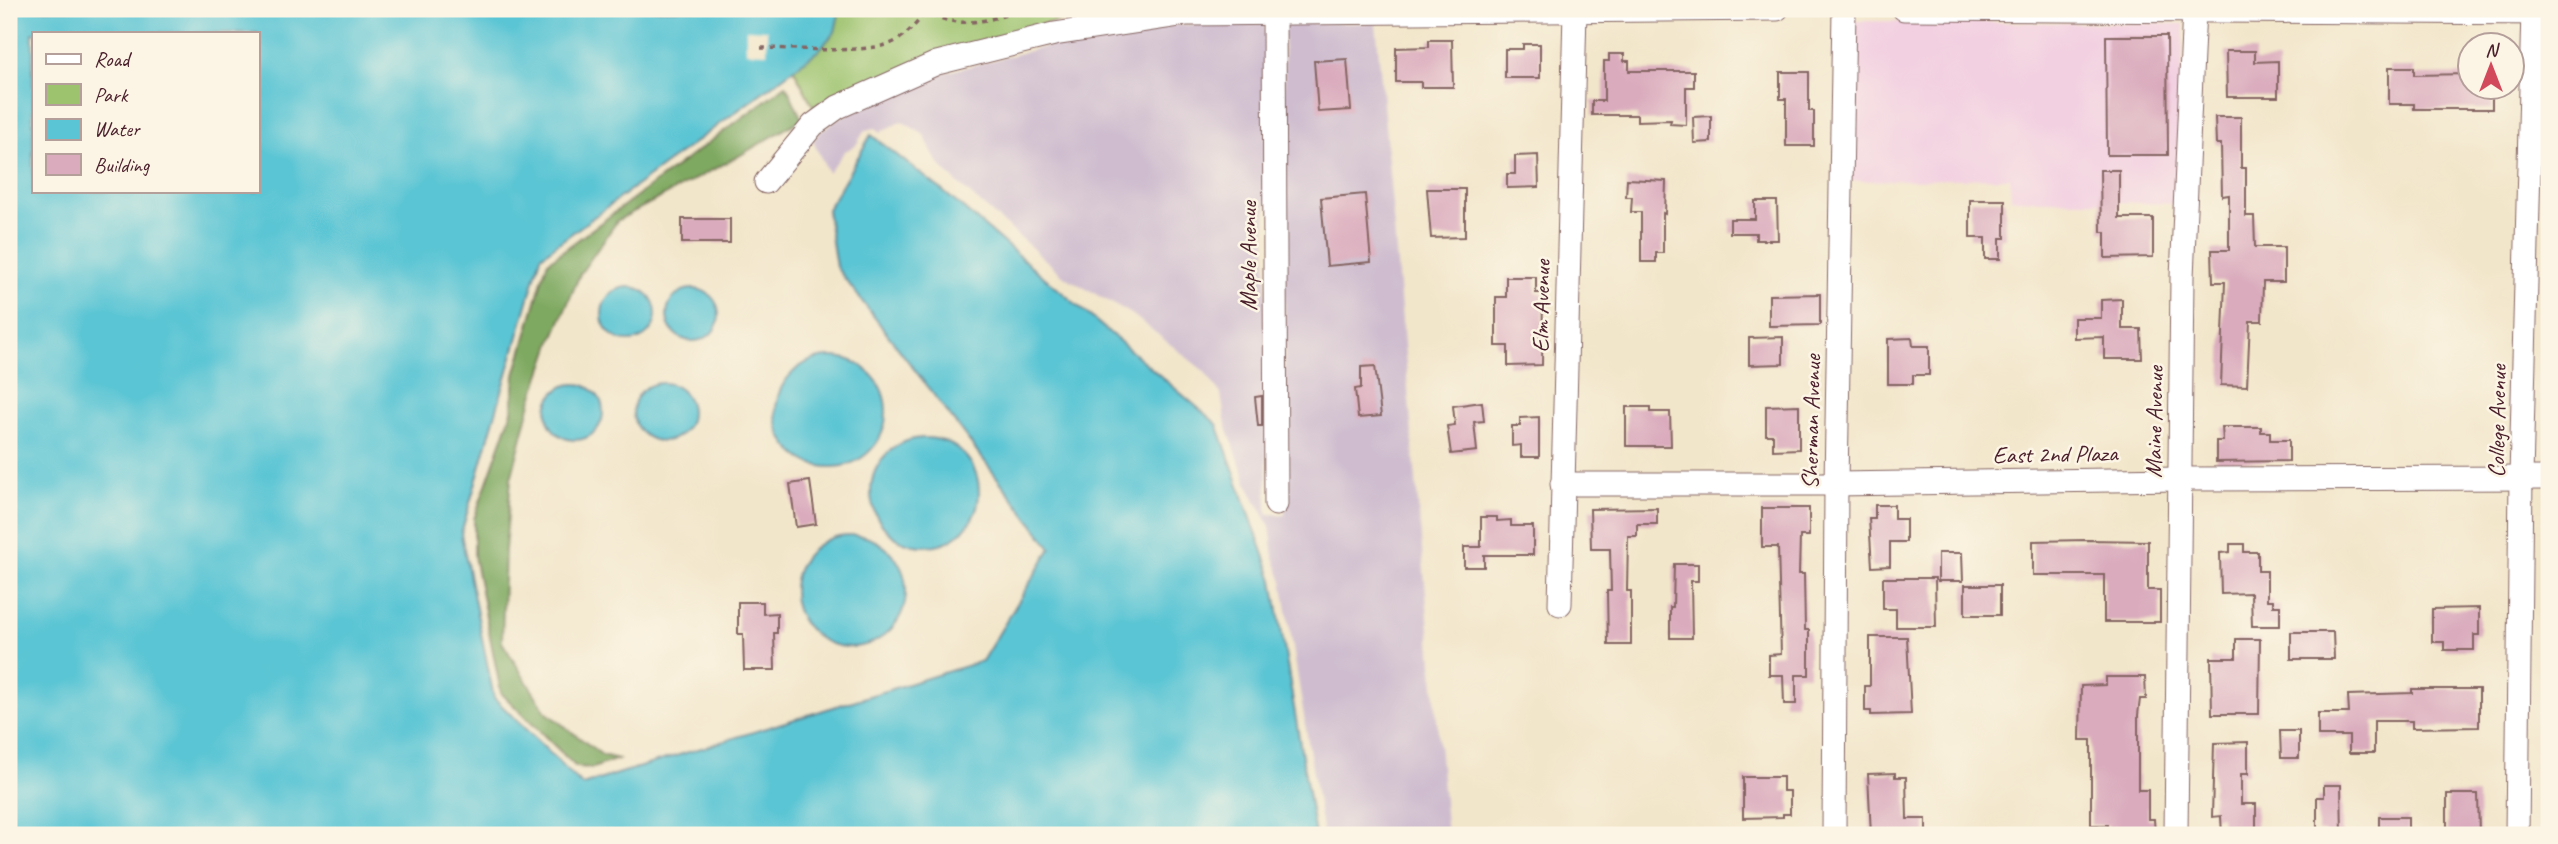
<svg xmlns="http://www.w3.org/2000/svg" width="2558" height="844" viewBox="0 0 2558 844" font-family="Caveat,sans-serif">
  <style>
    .built { fill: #f2cfe1 }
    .industrial { fill: #cfbdcf }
    .green { fill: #9dc36e; stroke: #74714c; stroke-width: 2 }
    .forest { fill: #7ea961; stroke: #646446; stroke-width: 2 }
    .water { fill: #5ac5d4; stroke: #527280; stroke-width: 2; fill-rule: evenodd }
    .pier { fill: #f2e6ca }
    .building { fill: #daabbd }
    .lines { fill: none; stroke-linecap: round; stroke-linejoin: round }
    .minor-casing { stroke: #856563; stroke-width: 25 }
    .path { stroke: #856563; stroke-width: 3.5; stroke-dasharray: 5 5; stroke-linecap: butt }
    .minor { stroke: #fff; stroke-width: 23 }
    .labels { text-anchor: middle; stroke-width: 5; stroke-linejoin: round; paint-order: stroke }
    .street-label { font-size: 24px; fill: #4a1f2b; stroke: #fcf5e5 }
  </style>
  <rect width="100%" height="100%" fill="#fcf5e5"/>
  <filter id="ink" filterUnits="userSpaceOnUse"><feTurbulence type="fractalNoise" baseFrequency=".0143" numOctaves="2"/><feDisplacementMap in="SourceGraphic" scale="14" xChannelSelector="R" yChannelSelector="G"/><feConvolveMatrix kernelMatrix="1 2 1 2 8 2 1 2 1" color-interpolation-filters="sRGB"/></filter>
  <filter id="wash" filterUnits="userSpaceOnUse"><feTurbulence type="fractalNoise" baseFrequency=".00686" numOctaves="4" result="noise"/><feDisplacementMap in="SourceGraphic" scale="28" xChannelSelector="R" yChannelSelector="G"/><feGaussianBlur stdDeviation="1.57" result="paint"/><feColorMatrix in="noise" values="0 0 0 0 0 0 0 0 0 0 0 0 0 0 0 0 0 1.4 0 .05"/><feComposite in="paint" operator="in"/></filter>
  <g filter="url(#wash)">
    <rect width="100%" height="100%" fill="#f2e6ca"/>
    <path class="built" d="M1853 21 2184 24 2176 204 2011 199 2010 178 1851 181Z"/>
    <path class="industrial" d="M1265 23 1267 514 1285 515 1284 23H1376L1447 835H1323L1282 579 1274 558 1270 526 1249 488 1226 425 1221 394 1204 371 1133 315 1065 277 954 180 937 162 924 135 902 121 881 132 876 128 865 130 856 145 845 151 828 173 813 141 819 133 843 116 940 74 1056 44 1174 25Z"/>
    <path class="green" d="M815 9H1146L1056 21 987 40 813 106 792 66Z"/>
    <path class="forest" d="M786 85 802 119 739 156 618 220 580 274 552 341 531 402 511 479 505 550 502 642 546 712 602 755 618 759 593 768 576 767 501 693 474 556V519L512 411 515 375 546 266 548 262Z"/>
    <g class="water">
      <path d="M9 9H840L835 32 818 51 541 256 461 534 494 698 582 785 982 661 1051 548 836 267 827 210 871 135 938 187 1217 424 1273 580 1315 835H9ZM33 33H257V191H33Z"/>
      <circle cx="629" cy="314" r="27"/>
      <circle cx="693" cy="315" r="26"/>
      <circle cx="831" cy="412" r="55"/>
      <circle cx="662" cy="412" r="29"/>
      <circle cx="575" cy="412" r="28"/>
      <circle cx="925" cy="492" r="54"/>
      <circle cx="850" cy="591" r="56"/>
    </g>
    <path class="pier" d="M746 29 767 30V53L746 52Z"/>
    <g id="blocks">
      <g class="building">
        <path d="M2106 36H2167L2168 155H2107Z"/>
        <path d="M1429 40H1452L1453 87H1421V82H1396V48L1429 47Z"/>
        <path d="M1523 44H1540V78H1505V49H1523Z"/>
        <path d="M2226 51H2255V62L2278 61V97H2227Z"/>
        <path d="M1609 54H1624V61H1629V71H1694V87H1686V125L1670 124 1671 120 1637 121V115H1592V101H1604V61H1609Z"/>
        <path d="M1347 59 1351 110 1318 112 1314 61Z"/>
        <path d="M2389 67H2414V75L2470 74V88H2492V109H2414V104H2389Z"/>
        <path d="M1780 72H1809V111H1814V146H1786V99H1780Z"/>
        <path d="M1711 116V142L1694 143 1693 117Z"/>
        <path d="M2215 117H2241V168H2246V216H2254L2255 247H2284V282H2263L2262 321H2250L2247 386 2221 385 2225 282H2213L2212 250H2229V195L2222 196 2221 144H2216Z"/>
        <path d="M1538 155 1539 187 1507 188V174H1515V156Z"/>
        <path d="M2100 170H2119V218H2153V257L2105 258V232H2101Z"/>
        <path d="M1627 179 1666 181 1665 214 1663 213V253H1656V262H1641V212H1631L1632 197H1626Z"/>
        <path d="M1427 189H1465V237L1431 238Z"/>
        <path d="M1365 194 1371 262 1327 266 1321 198Z"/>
        <path d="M1970 200H2005V238H2000V259H1985V238H1970Z"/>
        <path d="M1755 201H1777L1778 240H1756V233H1730V219H1755Z"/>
        <rect x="682" y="219" width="48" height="24"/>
        <path d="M1506 277H1536V293H1543L1542 365 1508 366V346H1496V297H1506Z"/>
        <path d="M1820 294V325L1769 326V295Z"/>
        <path d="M2122 299V329H2141L2142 359H2104V337L2074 338V318H2101V300Z"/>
        <path d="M1783 337V364L1749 365V338Z"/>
        <path d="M1912 338 1913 346H1929V375H1913V384H1888V339Z"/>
        <path d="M1375 366 1381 416 1358 418 1355 389 1361 388V367Z"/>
        <path d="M1262 396V426H1258L1255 397Z"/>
        <path d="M1482 402 1484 421 1474 422 1477 451 1451 454 1447 426 1455 425 1453 406Z"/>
        <path d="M1799 405V449L1773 450V435H1766V406Z"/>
        <path d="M1626 407H1650V412H1670L1671 446H1626Z"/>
        <path d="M1539 417V457H1521V445L1512 446V426H1520V418Z"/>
        <path d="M2222 427H2261V432H2270V440H2289V461L2216 462V441H2223Z"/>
        <path d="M810 481 816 524 796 527 790 484Z"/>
        <path d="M1875 505H1894V519H1906V542H1890V566L1872 567 1869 518H1875Z"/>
        <path d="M1657 508V524H1637V536H1628L1627 591H1631V645H1608L1607 591H1611L1610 549H1591L1590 509Z"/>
        <path d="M1762 508H1809V536H1800L1799 574H1804L1805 630H1809V675H1796V704H1784L1783 675H1769V655L1781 654 1778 547H1762Z"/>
        <path d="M1481 517H1497V521L1511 520V526H1533V555H1484V567H1464V547H1481Z"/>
        <path d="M2088 540 2148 541V590H2160V622H2104V575H2033V541Z"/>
        <path d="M2230 544H2244V552H2258V571H2267V600H2273V606H2280V626H2252L2251 593 2221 594 2220 553 2230 552Z"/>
        <path d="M1938 553H1962L1963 581H1938Z"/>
        <path d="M1674 564H1698V581H1691L1692 638H1670V607H1673Z"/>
        <path d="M1883 578H1935L1936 627H1896V609H1883Z"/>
        <rect x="1965" y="585" width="35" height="30"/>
        <path d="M738 602H763V614L777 613V633H774L775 670H744L743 634H738Z"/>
        <path d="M2479 608V635H2474V650H2444V642H2432V609Z"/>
        <path d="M2291 632H2333L2334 659H2291Z"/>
        <path d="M1870 637H1907L1911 714 1871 715V711H1865V686H1870Z"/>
        <path d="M2236 639H2260L2259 714H2212L2211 658H2236Z"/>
        <path d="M2106 677H2145L2146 699H2140L2138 715V790H2148V819H2154L2155 835H2108V825H2091V740H2080L2081 686 2106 685Z"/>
        <path d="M2412 689H2479V727L2412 728V721H2374V753H2349V736H2318V713H2349L2348 695 2412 693Z"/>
        <path d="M2280 731H2299V758H2281Z"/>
        <path d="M2248 742V774H2241V804H2256V835H2222L2221 816 2212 817 2214 743Z"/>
        <path d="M1895 773V777H1906L1907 819H1926V835H1871L1868 774Z"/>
        <path d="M1743 777H1783V791H1790V814H1783V817L1743 818Z"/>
        <path d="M2324 785H2341L2342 835H2324V831H2317V797H2324Z"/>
        <path d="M2447 794H2478L2479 835H2447Z"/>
        <rect x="2379" y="817" width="29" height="18"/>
      </g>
    </g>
  </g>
  <g filter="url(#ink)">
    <use href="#blocks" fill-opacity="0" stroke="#856563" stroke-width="2"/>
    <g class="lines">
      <defs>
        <g id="minor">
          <path d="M1274 9 1276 504"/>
          <path d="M1904 9 2546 13"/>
          <path d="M766 182 813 125 838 107 937 63 1054 34 1187 14 1777 9"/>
          <path d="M1562 484H1836L2180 479 2549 478"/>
          <path d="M1560 604 1575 11"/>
          <path d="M1834 835 1836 484 1844 9"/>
          <path d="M2176 835 2182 277 2194 9"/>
          <path d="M2517 835 2521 477 2533 9"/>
        </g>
      </defs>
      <use href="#minor" class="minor-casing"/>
      <g class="path">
        <path d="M924 9C956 33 992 19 1026 9"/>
        <path d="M761 48C792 48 872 55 896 41 908 34 918 22 926 11"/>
      </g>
      <use href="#minor" class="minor"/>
    </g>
  </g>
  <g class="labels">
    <g class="street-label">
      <text transform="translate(1248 256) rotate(-90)" y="8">Maple Avenue</text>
      <text transform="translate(1541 306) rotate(-89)" y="8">Elm Avenue</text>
      <text transform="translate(2497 421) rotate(-89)" y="8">College Avenue</text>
      <text transform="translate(1811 422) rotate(-89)" y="8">Sherman Avenue</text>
      <text transform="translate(2154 422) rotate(-89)" y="8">Maine Avenue</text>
      <text transform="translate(2055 454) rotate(-1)" y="8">East 2nd Plaza</text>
    </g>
  </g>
  <rect width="2558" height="844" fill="none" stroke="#fcf5e5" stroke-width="35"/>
  <rect x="32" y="32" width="228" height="161" fill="#fcf5e5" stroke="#b59f9b" stroke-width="2"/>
  <rect x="46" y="54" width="35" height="10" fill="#ffffff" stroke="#b59f9b" stroke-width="2"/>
  <text x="94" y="66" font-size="21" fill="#4a1f2b">Road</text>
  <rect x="46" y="84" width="35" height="21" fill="#9dc36e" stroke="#b59f9b" stroke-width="2"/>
  <text x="94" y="102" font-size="21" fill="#4a1f2b">Park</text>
  <rect x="46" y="119" width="35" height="21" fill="#5ac5d4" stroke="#b59f9b" stroke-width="2"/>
  <text x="94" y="136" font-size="21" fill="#4a1f2b">Water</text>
  <rect x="46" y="154" width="35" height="21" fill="#daabbd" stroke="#b59f9b" stroke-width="2"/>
  <text x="94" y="172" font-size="21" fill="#4a1f2b">Building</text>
  <g transform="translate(2491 66)"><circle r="33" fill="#fcf5e5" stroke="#b59f9b" stroke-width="2"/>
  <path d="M0-5L12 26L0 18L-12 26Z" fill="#d1495b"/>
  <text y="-10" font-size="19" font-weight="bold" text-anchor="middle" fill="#4a1f2b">N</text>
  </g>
</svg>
